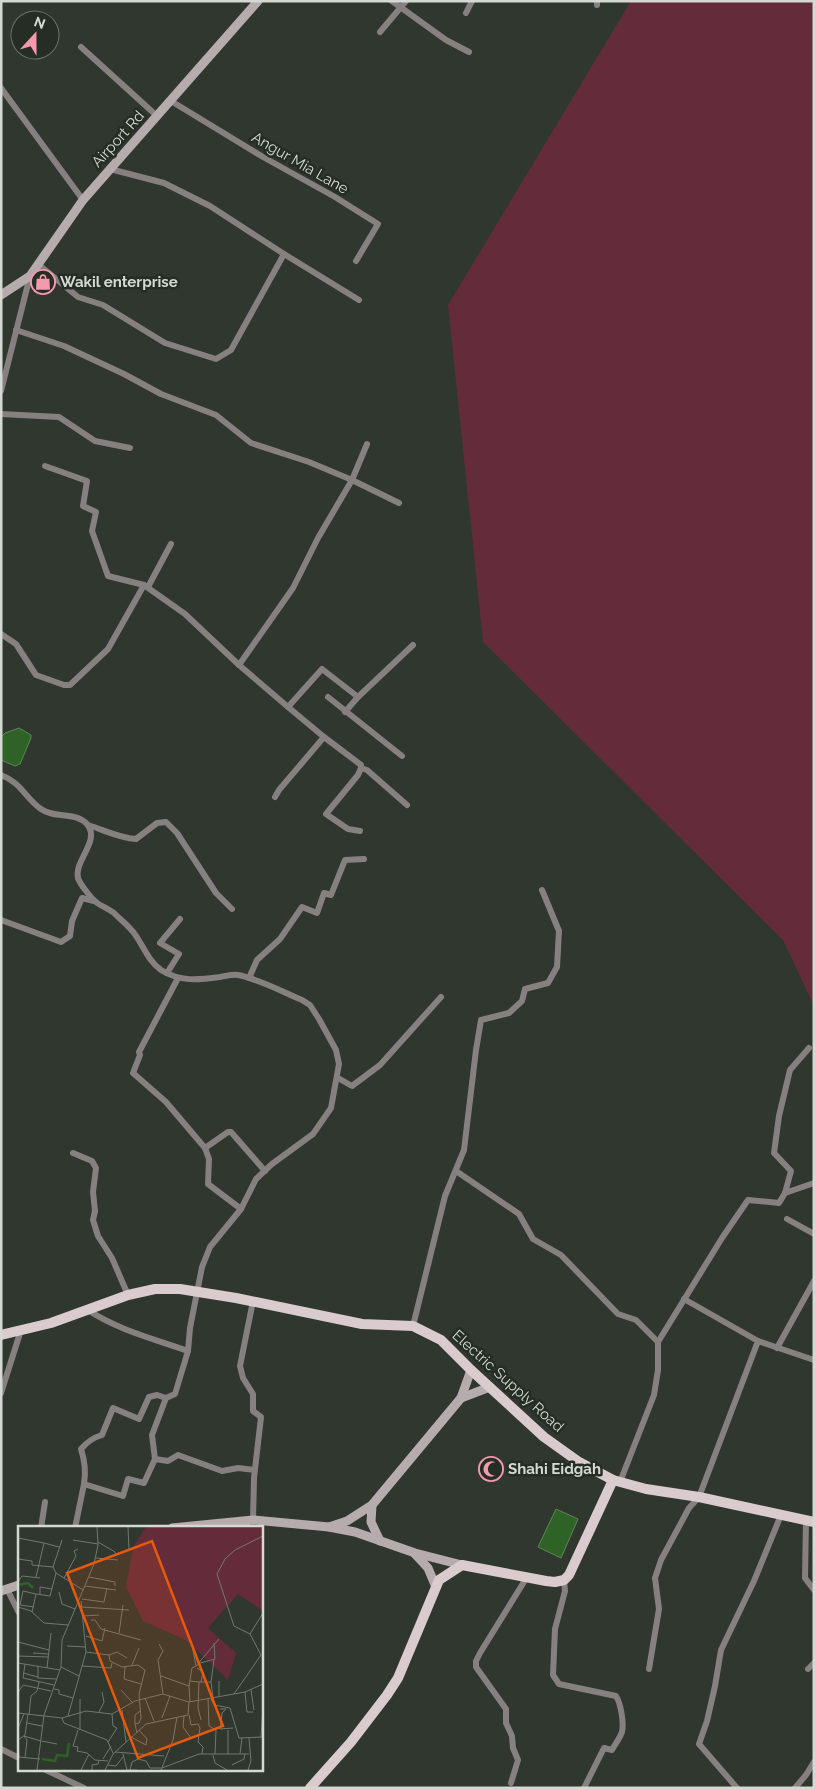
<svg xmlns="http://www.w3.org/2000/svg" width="815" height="1789" viewBox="0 0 815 1789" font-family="Raleway,sans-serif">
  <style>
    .green { fill: #642c3a }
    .water { fill: #2e6226; stroke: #60865a }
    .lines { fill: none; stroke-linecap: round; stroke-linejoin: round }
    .street { stroke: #878081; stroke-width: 6 }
    .secondary { stroke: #b6abad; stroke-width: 9 }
    .primary { stroke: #daccce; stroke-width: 10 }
    .labels { text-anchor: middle; stroke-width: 5; stroke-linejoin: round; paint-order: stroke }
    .street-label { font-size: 15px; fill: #d4d9d3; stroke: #252d24 }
    .poi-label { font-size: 15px; font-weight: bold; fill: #d4d9d3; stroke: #252d24; text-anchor: start }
    .inset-river { fill: none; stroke: #2e6226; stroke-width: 2.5 }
    .inset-road { fill: none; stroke: #717870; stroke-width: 1 }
    .view { fill: #e8590c; fill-opacity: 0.15; stroke: #e8590c; stroke-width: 2.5 }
    .inset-edge { fill: none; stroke: #d4d9d3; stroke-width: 2.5 }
  </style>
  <rect width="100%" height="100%" fill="#2f372e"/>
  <path class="green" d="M631 1H814V1006L783 940 483 642 448 305Z"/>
  <g class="water">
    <path d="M19 728 31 735V738L20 764 15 766 1 760V737L5 733Z"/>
    <path d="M556 1509 578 1519 561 1558 538 1547Z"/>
  </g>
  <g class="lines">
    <g class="street">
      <path d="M392 1 446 40 469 52"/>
      <path d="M597 1V5"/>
      <path d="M466 13 472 1"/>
      <path d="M380 32 406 1"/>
      <path d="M81 47 157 116"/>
      <path d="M1 88 83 200"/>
      <path d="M171 101 263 157 335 197 378 224 356 261"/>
      <path d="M110 169 164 183 210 206 284 254 359 300"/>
      <path d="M38 264 78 297 103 305 165 343 216 359 231 350 284 254"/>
      <path d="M16 330 64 346 124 374 161 394 216 415 251 443 309 462 352 480 399 503"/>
      <path d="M1 391 30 276"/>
      <path d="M1 414 59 417 95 441 130 448"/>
      <path d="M45 466 87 481 83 506 96 512 92 531 108 576 144 585 185 614 239 665 288 707 324 737 361 765V768L367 770 407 805"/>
      <path d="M148 587 171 544"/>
      <path d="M1 634 16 644 36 675 64 685H70L108 649 144 585"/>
      <path d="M239 665 293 588 318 538 352 480 367 444"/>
      <path d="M328 697 402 756"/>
      <path d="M288 707 322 669 358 697"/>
      <path d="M345 712 358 697 413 645"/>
      <path d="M1 775C22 783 25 798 41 809 55 819 75 811 87 824 101 841 74 860 78 878 79 883 92 899 96 902 102 907 110 909 115 914 121 920 129 926 134 933 143 945 148 961 161 970 180 982 198 980 220 977 226 976 233 974 238 975 259 979 283 992 302 1000L310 1005 319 1019 336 1050 339 1064 331 1108 313 1134 272 1164 256 1179 241 1209 210 1247 202 1267 190 1328 188 1351 175 1394 166 1398 152 1435 155 1459 144 1483 128 1479 123 1496 84 1484 75 1528"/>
      <path d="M275 797 279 790 324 737"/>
      <path d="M88 825C104 830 119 838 136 839L157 823 166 822 177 833 216 893 232 909"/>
      <path d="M360 831 348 829 326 814 358 775 361 768"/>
      <path d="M1 920 61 942 70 936 72 921 82 898 94 901"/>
      <path d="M167 973 179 954 160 943 180 919"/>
      <path d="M178 978 139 1052 140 1055 133 1073 166 1102 205 1148 228 1132H231L265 1171"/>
      <path d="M249 978 257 960 280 939 302 907 317 913 324 893 331 895 345 860 364 859"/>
      <path d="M338 1078 352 1086 380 1065 441 997"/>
      <path d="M205 1148 209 1159 208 1184 241 1209"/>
      <path d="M73 1153 92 1161 96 1168 93 1192 95 1211 93 1220 98 1236 112 1258 128 1295"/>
      <path d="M456 1171 519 1214 533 1239 561 1255 618 1314 636 1320 658 1342"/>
      <path d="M785 1193 814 1183"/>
      <path d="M787 1219 814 1234"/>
      <path d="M88 1310C118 1330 154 1339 188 1351"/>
      <path d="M413 1326 445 1196 464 1150 476 1050 481 1020 509 1013 522 1001 525 989 548 983 557 967 559 931 542 890"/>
      <path d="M758 1341 814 1360"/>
      <path d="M777 1348 814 1281"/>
      <path d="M1 1393 21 1330"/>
      <path d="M155 1459 168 1461 178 1455 222 1471 238 1468 255 1470"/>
      <path d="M620 1482 654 1395 658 1370V1342L722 1238 748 1200 779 1203 785 1193 791 1171 774 1153 779 1116 790 1070 809 1048"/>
      <path d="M84 1484C86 1472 85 1461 81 1449 87 1442 92 1438 102 1435L113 1408 139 1419 149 1397 157 1395 166 1398"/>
      <path d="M253 1520 254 1478 261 1417 253 1411V1394L243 1378 240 1366 253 1301"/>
      <path d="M806 1520 805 1578 814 1590"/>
      <path d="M41 1528 45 1502"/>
      <path d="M564 1580 565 1591 555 1629 553 1675 559 1684 616 1696C621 1704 624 1723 622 1732 620 1738 615 1744 612 1750L604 1748 584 1788"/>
      <path d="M7 1589 19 1613"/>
      <path d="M649 1669 659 1609 655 1578 661 1560 689 1508 699 1497 758 1341 684 1299"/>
      <path d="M808 1669 814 1663"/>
      <path d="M1 1749 19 1758"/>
      <path d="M46 1770 84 1788"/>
      <path d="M511 1783 518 1760 513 1748 512 1736 506 1723V1709L476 1667V1661L480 1653 527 1577"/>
      <path d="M737 1788 699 1744 707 1721 715 1686 721 1650 754 1581 781 1515"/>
      <path d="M795 1788 806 1775 814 1762"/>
    </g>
    <g class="secondary">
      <path d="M1 295 30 276 83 200 258 1"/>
      <path d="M461 1398 490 1387"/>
      <path d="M372 1505 371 1522 380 1541"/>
      <path d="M329 1527 347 1521 372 1505 461 1398 471 1370"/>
      <path d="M172 1528 253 1520 329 1527 355 1532 415 1553 462 1565"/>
      <path d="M415 1554 428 1568 436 1587"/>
      <path d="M1 1591 19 1585"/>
    </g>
    <g class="primary">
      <path d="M1 1335 51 1323 128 1295 155 1289H180L236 1298 362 1324 413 1326 441 1340 471 1370 544 1437 579 1462 613 1480 646 1489 699 1497 814 1522"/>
      <path d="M310 1788 351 1742 387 1695 398 1678 439 1580 462 1565 546 1581 555 1582 564 1580 569 1575 613 1480"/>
    </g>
  </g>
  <defs>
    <symbol id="shop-ring" viewBox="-11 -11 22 22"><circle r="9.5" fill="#252d24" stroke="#f39aac" stroke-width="1.5"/><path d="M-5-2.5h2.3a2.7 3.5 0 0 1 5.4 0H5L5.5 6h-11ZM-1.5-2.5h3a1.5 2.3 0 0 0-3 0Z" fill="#f39aac"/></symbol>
    <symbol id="mosque-ring" viewBox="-11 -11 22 22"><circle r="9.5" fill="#252d24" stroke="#f39aac" stroke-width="1.5"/><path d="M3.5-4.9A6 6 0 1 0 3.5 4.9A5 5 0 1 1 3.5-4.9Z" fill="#f39aac"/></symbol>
  </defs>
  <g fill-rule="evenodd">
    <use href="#shop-ring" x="29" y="268" width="28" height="28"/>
    <use href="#mosque-ring" x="477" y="1455" width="28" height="28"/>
  </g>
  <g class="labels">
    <g class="street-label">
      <text transform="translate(118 139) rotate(-48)" y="5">Airport Rd</text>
      <text transform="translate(300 163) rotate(30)" y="5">Angur Mia Lane</text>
      <text transform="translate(508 1381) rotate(42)" y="5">Electric Supply Road</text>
    </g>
    <g class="poi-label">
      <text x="60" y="287">Wakil enterprise</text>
      <text x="508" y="1474">Shahi Eidgah</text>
    </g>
  </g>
  <g transform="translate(18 1526)">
    <rect width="245" height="245" fill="#2f372e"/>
    <path d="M128 1H245V85L220 68 190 102 218 127 210 154 168 114 125 95 108 61 115 21Z" fill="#642c3a"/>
    <path class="inset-river" d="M0 59 10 57 15 62M24 233 37 235 39 229 49 230 51 217"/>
    <path class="inset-road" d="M110 1 111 24M0 12 26 17 18 51M55 14 80 18M80 16 97 26 98 30M26 17 41 21M78 32 100 34M0 33 14 35V39L35 41 38 47 65 64M35 41 44 14M71 51 97 56V60M46 52 58 30 56 25 60 23M0 56 4 50 22 52M67 60 98 64M41 66 44 78 57 83M22 68V61L34 63M64 73 86 76 89 62M0 81 13 85 26 97 50 99M16 81 2 79 5 65 18 68M64 81 111 84M14 86 18 68 32 70 38 47M65 90 81 89M73 94H77L83 103 123 114M101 107 105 79M232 108 245 87M68 110 84 115 87 102M0 116 31 124M141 118 145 125 140 134 145 168M49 120 68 121M68 126 91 129 92 135 104 141 120 139 127 144 121 168 123 192 121 197 117 198 119 207M15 127 30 128M91 129 99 126 109 132M0 130 30 131M0 137 42 144M182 137 197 133 196 117M7 138 5 152 36 159M114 139 121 122M20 140V152L38 153M64 140 93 142 94 137M178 140 201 113M43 141 61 150M107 141 106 153 123 158M29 142 33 107M179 142 185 146 183 156M5 147 20 151M143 150 171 160M172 155 181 156 180 182 183 194M181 156H193L195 172M193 156 196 134M36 163 41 164V168L55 172M103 164 114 176M233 164 236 184M1 165 5 159 33 165M227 166 229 186H235M216 168 243 129 232 108 216 100 199 48 207 33 217 24 245 10M201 171V155M127 172 136 195M190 173 191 200 198 204 197 228M193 173 196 179 212 182 221 212 245 211M172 176 171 160 174 142 178 140 175 124M202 183H208L204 187 202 203 215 202M104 184 108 216M81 186 86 176 84 166M0 187 44 192 68 185 94 188 117 175 145 168 171 176 227 166 245 158M11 189 13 170 19 165 21 156M171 189 173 199 180 198 182 202 180 216 185 221 184 228M50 190 68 126 63 75M166 190 165 201 173 212M44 192 46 197 89 214 95 227M144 192 152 170M9 197 24 200M117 198V189L122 185M0 202 6 188M60 204 55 220 60 221 59 225 69 227 77 234 90 235M62 204V173M210 204V228M6 210 9 214 7 232M6 210 23 215M113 211 128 219 129 213 121 204M243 211 245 181M0 214 7 209 10 188M0 215 1 231M24 215 39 218M90 216 99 202 95 200 94 188M97 226 146 230M105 228 109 244H119M222 228 224 212M195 229 197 237 209 244M0 231 22 233M85 233 93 220M90 239 98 240 105 231M214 239 226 233 227 228M144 242 181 228H231M19 244 26 189 43 141 44 114 76 38 80 19 79 1M63 244 71 228M74 244V239L80 238 81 234M87 244 95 228 128 198 170 189 171 176M112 244 114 236 120 233 128 235 132 242H143M143 244 155 214 159 191M230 244 233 235 231 212"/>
    <path class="view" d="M134 15 205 200 120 232 49 47Z"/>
    <rect width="245" height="245" class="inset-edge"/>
  </g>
  <rect width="815" height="1789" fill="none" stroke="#d4d9d3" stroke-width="5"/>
  <g transform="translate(35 35) rotate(21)"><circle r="24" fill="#252d24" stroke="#6b726a"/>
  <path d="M0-4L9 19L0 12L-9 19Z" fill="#f39aac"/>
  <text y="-8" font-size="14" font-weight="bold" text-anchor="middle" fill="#d4d9d3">N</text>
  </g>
</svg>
